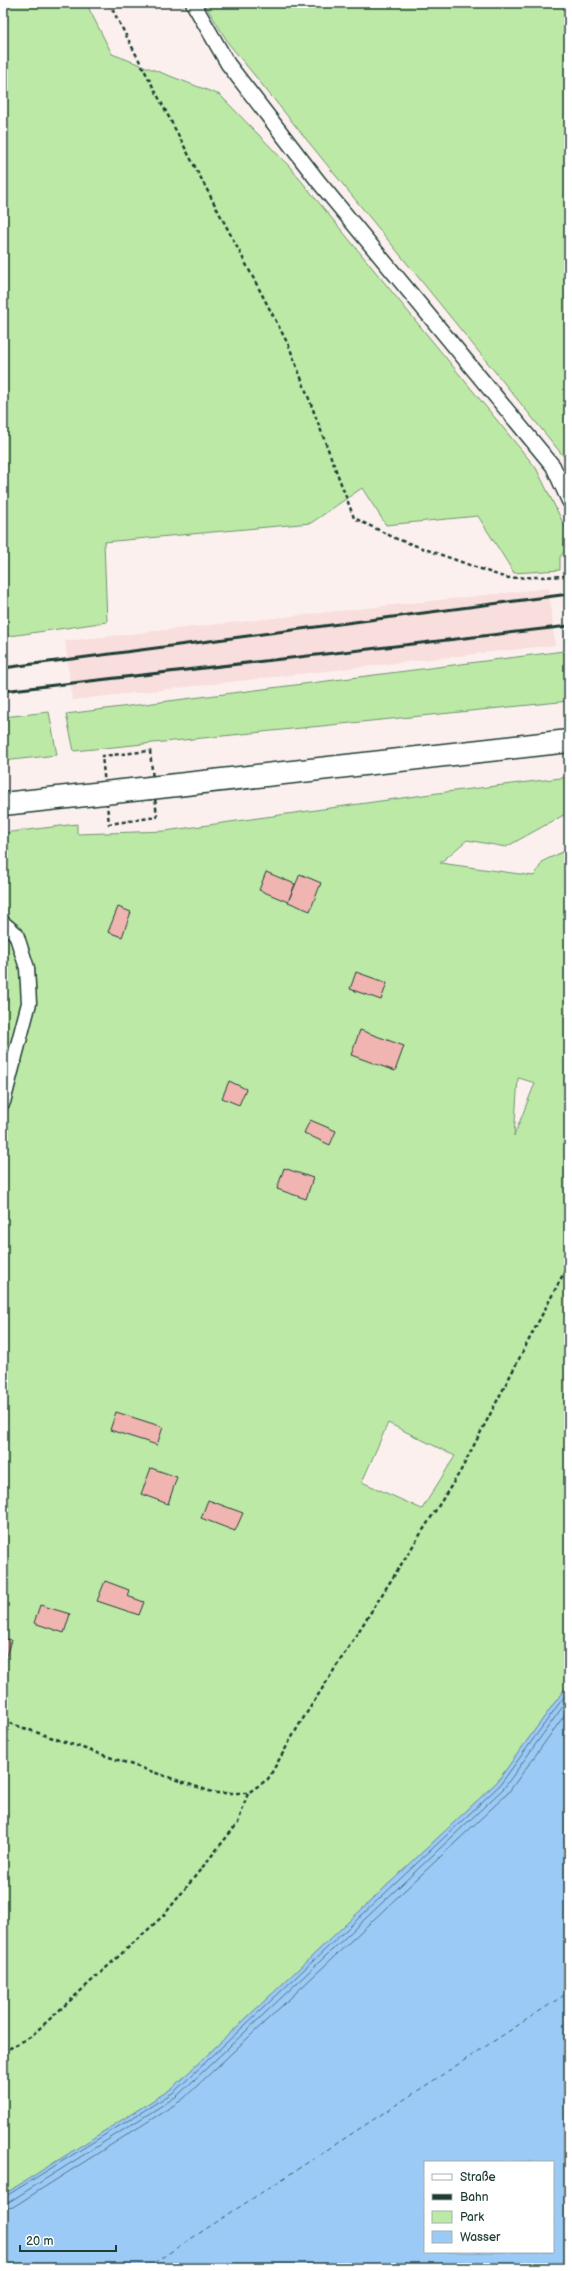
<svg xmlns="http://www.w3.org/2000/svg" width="572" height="2271" viewBox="0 0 572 2271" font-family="'Balsamiq Sans',sans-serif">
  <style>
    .built { fill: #f8dedc }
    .green { fill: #bde9a7; stroke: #6e936e; fill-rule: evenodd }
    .water { fill: #9ccaf7; stroke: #6a92a9; fill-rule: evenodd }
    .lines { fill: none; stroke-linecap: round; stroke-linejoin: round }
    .shore { stroke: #517582; stroke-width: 1 }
    .ferry { stroke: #3e6065; stroke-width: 1; stroke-dasharray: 5 4; stroke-linecap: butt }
    .building { fill: #f0b5b1; stroke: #1f3d34 }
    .lane-casing { stroke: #1f3d34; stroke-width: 17 }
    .secondary-casing { stroke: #1f3d34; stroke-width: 25 }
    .path { stroke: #1f3d34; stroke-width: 2.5; stroke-dasharray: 4 3; stroke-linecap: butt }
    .lane { stroke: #fff; stroke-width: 14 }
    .secondary { stroke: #fff; stroke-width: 22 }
    .rail { stroke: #1f3d34; stroke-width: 3 }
    .secondary-bridge-casing { stroke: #1f3d34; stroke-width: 25; stroke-linecap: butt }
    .secondary-bridge { stroke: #fff; stroke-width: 22 }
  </style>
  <rect width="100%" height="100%" fill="#fcf0ef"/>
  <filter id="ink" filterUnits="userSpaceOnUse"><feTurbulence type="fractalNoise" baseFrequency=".025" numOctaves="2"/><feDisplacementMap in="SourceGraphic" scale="8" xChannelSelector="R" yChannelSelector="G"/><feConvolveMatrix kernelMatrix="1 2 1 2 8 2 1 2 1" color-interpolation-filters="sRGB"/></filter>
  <g filter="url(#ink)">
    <path class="built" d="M549 588 555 645 72 700 65 641Z"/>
    <g class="green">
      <path d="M3 3H86L112 54 220 95 289 166 536 468 569 535V545L560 557V570L514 573 478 516 386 525 362 488 311 523 104 542 107 622 3 637Z"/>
      <path d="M204 3H569V463L229 44Z"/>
      <path d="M564 651 569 701 74 751 66 714Z"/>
      <path d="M49 712 57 755 3 761V717Z"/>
      <path d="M569 777V812L506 847 467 840 440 863 534 876 543 861 569 849V1683L497 1782 171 2089 3 2195V833L77 824V834L165 831 438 793ZM519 1078 535 1083 514 1136 518 1078ZM388 1423 455 1456 422 1509 362 1482Z"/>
    </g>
    <path class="water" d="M569 1683V2268H3V2195L171 2089 497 1782ZM425 2162H553V2252H425Z"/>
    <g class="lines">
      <g class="shore">
        <path d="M3 2198 174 2092 500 1785 569 1690"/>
        <path d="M3 2203 9 2202 177 2096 504 1788 569 1698"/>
        <path d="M3 2209 13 2207 182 2100 508 1793 569 1709"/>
      </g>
      <path class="ferry" d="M146 2268 569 1992"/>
    </g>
    <g class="building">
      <path d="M266 872 295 884 288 902 259 890Z"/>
      <path d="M300 874 321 883 310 911 288 902Z"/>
      <path d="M118 907 131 912 122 937 108 932Z"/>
      <path d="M356 972 387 983 381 1000 350 989Z"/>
      <path d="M360 1030 404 1046 395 1071 351 1055Z"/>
      <path d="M229 1081 246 1089 239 1105 222 1098Z"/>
      <path d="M310 1120 336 1131 330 1145 304 1133Z"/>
      <path d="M284 1168 313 1178 306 1199 277 1189Z"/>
      <path d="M116 1412 163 1427 157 1445 110 1430Z"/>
      <path d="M151 1468 177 1477 168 1504 141 1494Z"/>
      <path d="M208 1500 243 1513 235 1531 201 1518Z"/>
      <path d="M105 1581 129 1590 127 1596 144 1602 139 1615 97 1601Z"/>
      <path d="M40 1605 70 1614 64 1633 34 1623Z"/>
      <path d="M3 1638 11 1640 3 1666Z"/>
    </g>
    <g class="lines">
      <defs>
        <g id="lane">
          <path d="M193 3 228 64 318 181 553 466 569 501"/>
          <path d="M3 923 16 934 27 968 29 1003 3 1102"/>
        </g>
        <path id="secondary" d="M150 788 569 741"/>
      </defs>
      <use href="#lane" class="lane-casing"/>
      <use href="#secondary" class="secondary-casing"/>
      <g class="path">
        <path d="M109 3 289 346 354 518 397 539 506 578 569 576"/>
        <path d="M150 751 157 817 109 824 102 756Z"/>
        <path d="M3 1721 215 1793H248L268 1779 299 1725 460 1472 569 1263"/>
        <path d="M3 2052 30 2037 164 1915 238 1823 248 1793"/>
      </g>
      <use href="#lane" class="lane"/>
      <use href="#secondary" class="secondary"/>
      <g class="rail">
        <path d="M3 668 569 594"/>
        <path d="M3 691 569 626"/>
      </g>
      <defs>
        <path id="secondary-bridge" d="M3 804 150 788"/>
      </defs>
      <use href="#secondary-bridge" class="secondary-bridge-casing"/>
      <use href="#secondary-bridge" class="secondary-bridge"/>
    </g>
  </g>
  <rect width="572" height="2271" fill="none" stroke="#fff" stroke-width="16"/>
  <rect x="8" y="8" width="556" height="2255" fill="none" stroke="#1f3d34" stroke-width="1.5" filter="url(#ink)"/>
  <rect x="424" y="2161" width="130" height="92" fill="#ffffff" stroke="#a5b1ae"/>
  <rect x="432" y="2174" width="20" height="6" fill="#ffffff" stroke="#a5b1ae"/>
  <text x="460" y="2181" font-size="12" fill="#1f3d34">Straße</text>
  <rect x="432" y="2194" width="20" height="6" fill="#1f3d34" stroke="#a5b1ae"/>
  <text x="460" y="2201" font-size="12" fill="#1f3d34">Bahn</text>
  <rect x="432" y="2211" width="20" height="12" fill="#bde9a7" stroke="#a5b1ae"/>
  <text x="460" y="2221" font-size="12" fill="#1f3d34">Park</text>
  <rect x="432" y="2231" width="20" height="12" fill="#9ccaf7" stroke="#a5b1ae"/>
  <text x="460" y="2241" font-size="12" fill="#1f3d34">Wasser</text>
  <path d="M20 2245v6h96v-6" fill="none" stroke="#1f3d34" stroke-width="2"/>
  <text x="26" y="2245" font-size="12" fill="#1f3d34" stroke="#ffffff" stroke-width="3" paint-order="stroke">20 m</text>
</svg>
